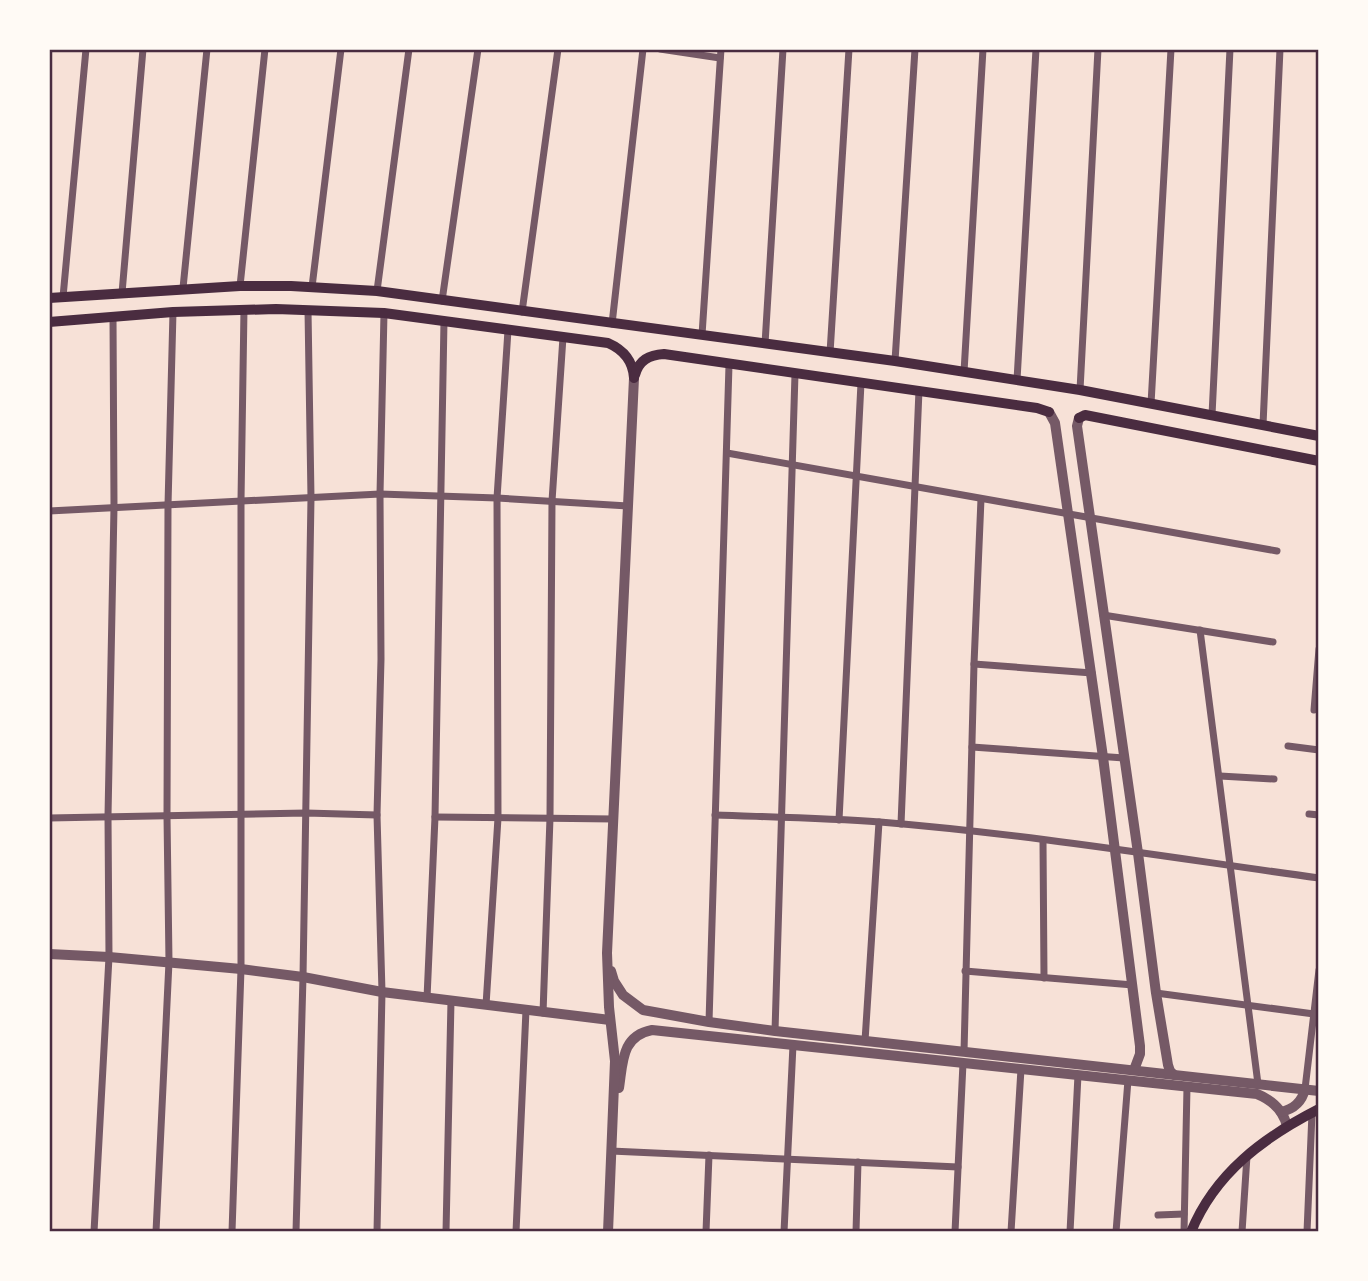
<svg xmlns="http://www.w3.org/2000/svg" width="1368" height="1281" viewBox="0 0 1368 1281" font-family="'Work Sans',sans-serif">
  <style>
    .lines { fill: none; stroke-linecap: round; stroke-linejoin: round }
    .minor { stroke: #755966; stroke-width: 7 }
    .tertiary { stroke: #755966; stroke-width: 10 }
    .secondary { stroke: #4a2c40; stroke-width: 10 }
    .neatline { fill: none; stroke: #4a2c40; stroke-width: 2.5 }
  </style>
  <rect width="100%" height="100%" fill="#f7e1d7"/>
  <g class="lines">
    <g class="minor">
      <path d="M660 49 720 58"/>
      <path d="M240 286 265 49"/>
      <path d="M312 287 341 49"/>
      <path d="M183 288 207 49"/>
      <path d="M377 291 409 49"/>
      <path d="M122 293 143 49"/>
      <path d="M63 297 86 49"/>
      <path d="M442 301 478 49"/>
      <path d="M522 312 558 49"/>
      <path d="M612 324 643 49"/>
      <path d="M702 335 721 49"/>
      <path d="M765 344 783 49"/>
      <path d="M830 353 849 49"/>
      <path d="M895 361 915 49"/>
      <path d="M964 372 983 49"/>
      <path d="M1017 380 1036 49"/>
      <path d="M1080 390 1098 49"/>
      <path d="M1151 404 1171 49"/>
      <path d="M1212 415 1230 49"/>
      <path d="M1263 425 1280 49"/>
      <path d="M727 453 1277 551"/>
      <path d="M49 511 380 494 497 498 628 506"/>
      <path d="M1103 615 1273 642"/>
      <path d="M1200 630 1258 1084"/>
      <path d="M974 664 1092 673"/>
      <path d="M1314 710 1319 649"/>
      <path d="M1288 746 1319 750"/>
      <path d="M972 747 1124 758"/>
      <path d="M1220 776 1274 779"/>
      <path d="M1309 814 1319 815"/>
      <path d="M715 815C770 817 825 818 880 822 1027 834 1173 858 1319 878"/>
      <path d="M435 817 614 819"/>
      <path d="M49 818 306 813 377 815"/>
      <path d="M839 820 861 383"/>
      <path d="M901 824 919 390"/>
      <path d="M1043 841 1044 978"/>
      <path d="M965 971 1133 985"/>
      <path d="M1156 993 1314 1014"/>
      <path d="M427 998 435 817 444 321"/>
      <path d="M486 1005 498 818 497 498 508 330"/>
      <path d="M543 1013 550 818 552 501 563 337"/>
      <path d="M709 1022 729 365"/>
      <path d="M775 1031 795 374"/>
      <path d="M865 1041 879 822"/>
      <path d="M964 1052 974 664 981 499"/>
      <path d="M1305 1089 1319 970"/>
      <path d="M611 1151 958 1167"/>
      <path d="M1158 1215 1184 1214"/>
      <path d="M94 1232 109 957 108 816 114 507 113 316"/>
      <path d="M156 1232 169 962 167 816 168 505 173 312"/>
      <path d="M232 1232 241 969V500L244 309"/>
      <path d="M296 1232 303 977 311 498 308 310"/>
      <path d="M377 1232 382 992 377 815 381 659 380 494 384 313"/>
      <path d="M446 1232 451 1001"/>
      <path d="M516 1232 526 1010"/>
      <path d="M706 1232 709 1155"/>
      <path d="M784 1232 793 1045"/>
      <path d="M856 1232 858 1162"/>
      <path d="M955 1232 963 1063"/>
      <path d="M1011 1232 1021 1069"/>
      <path d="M1070 1232 1078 1075"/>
      <path d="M1116 1232 1128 1080"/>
      <path d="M1184 1232 1187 1087"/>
      <path d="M1242 1232 1247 1156"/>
      <path d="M1307 1232 1312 1113"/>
    </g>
    <g class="tertiary">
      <path d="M1049 412 1055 423 1103 757 1140 1046V1054L1134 1070"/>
      <path d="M1079 418 1077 426 1138 853 1156 993 1168 1065 1170 1071 1174 1075"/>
      <path d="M49 954 109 957 241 969 303 977 382 992 610 1020"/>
      <path d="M611 971 614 981 623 995 643 1010 709 1022 775 1031 1319 1091"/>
      <path d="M619 1088C623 1063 621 1036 652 1030L1257 1094C1272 1100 1283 1110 1287 1126"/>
      <path d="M1281 1112C1294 1109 1302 1102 1305 1089"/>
      <path d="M608 1232 615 1061 609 1007 607 953 634 378"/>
    </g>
    <g class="secondary">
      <path d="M49 298 240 286H291L377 291 895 361 1080 390 1319 436"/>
      <path d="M49 322 173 312 276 309 384 313 608 343C624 350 633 361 634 378"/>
      <path d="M635 375C639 360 649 355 664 354L1037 408 1049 412"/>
      <path d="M1079 418 1085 415 1319 461"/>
      <path d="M1191 1232C1215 1173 1264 1137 1319 1109"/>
    </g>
  </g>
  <rect width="1368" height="1281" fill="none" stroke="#fffaf5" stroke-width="102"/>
  <rect x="51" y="51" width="1266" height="1179" class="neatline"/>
</svg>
